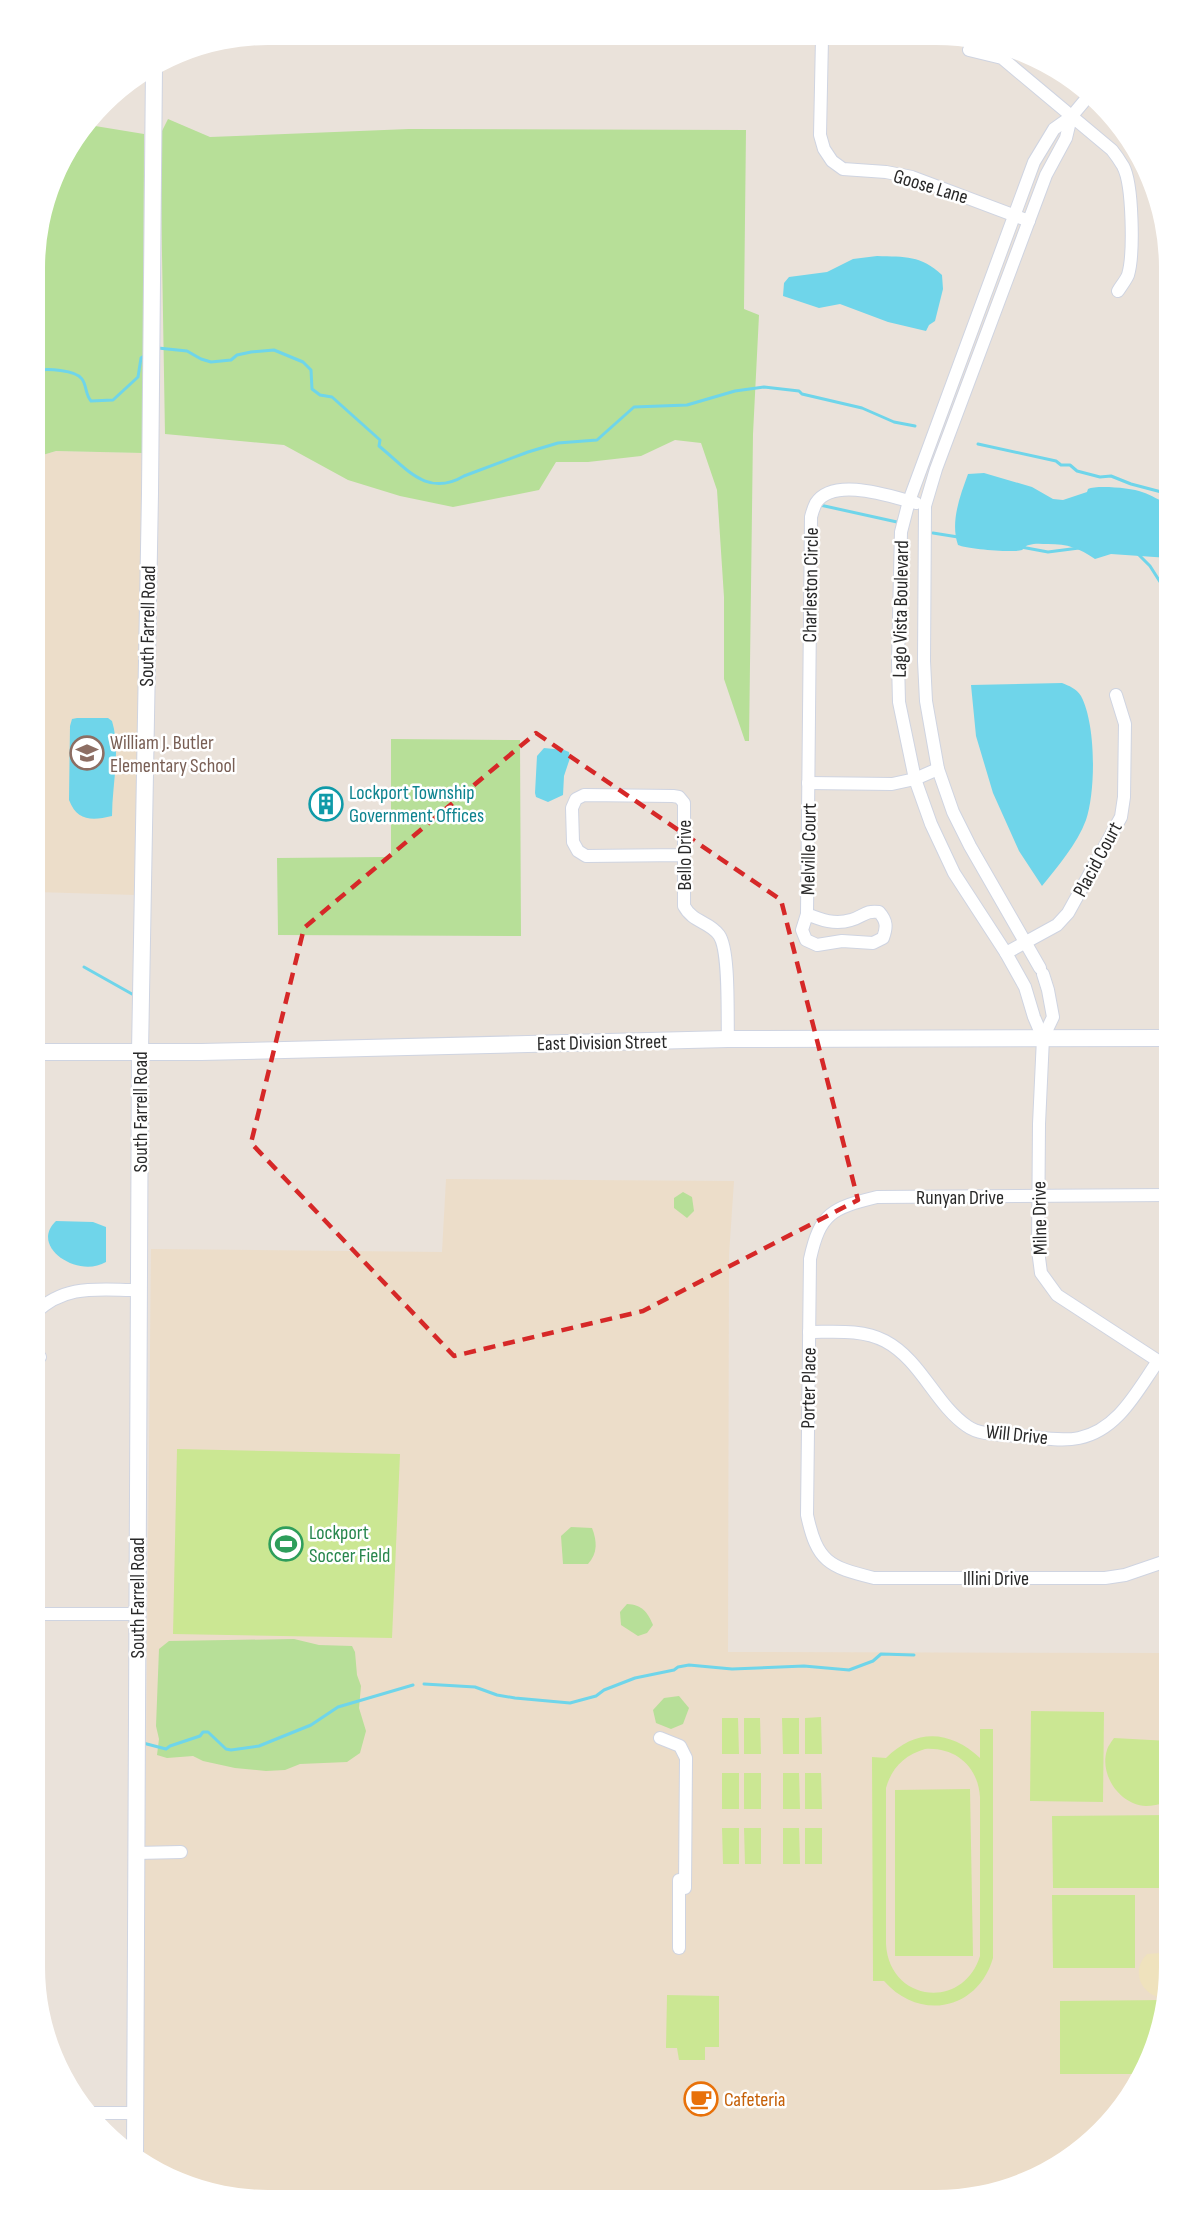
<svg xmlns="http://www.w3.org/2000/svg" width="1204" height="2235" viewBox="0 0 1204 2235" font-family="'Sofia Sans Condensed',sans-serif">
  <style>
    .education { fill: #ecddc9 }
    .green { fill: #b7df98 }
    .sand { fill: #efe2bd }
    .pitch { fill: #cbe793; fill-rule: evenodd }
    .water { fill: #6fd5ea }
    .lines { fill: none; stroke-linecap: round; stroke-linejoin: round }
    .stream { stroke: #6fd5ea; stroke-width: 3 }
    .street-casing { stroke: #cfd4e1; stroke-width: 14 }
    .secondary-casing { stroke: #cfd4e1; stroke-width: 18 }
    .street { stroke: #fff; stroke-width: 12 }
    .secondary { stroke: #fff; stroke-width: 16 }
    .marked { fill: none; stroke: #d62828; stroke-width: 4.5; stroke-dasharray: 12 8; stroke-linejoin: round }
    .labels { text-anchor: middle; stroke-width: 5; stroke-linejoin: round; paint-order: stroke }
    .street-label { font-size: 20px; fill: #282828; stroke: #fff }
    .education-label { font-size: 20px; fill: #785e54; stroke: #fff; text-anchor: start }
    .culture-label { font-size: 20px; fill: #0d838f; stroke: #fff; text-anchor: start }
    .leisure-label { font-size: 20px; fill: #27864d; stroke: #fff; text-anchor: start }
    .food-label { font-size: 20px; fill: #c56008; stroke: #fff; text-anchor: start }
  </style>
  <rect width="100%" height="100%" fill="#eae2da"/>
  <g class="education">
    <path d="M56 451 143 453 136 895 36 892V457Z"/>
    <path d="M446 1179 734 1181 729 1255 728 1652 1169 1653V1983L1152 2056 1121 2110 1066 2161 1012 2188 936 2200 237 2198 178 2183 142 2161 151 1249 442 1252Z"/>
  </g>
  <g class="green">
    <path d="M168 119 210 137 409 129 746 130 744 309 759 315 753 434 749 741H745L724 679V597L717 490 701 443 675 440 641 456 588 462H556L539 490 453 507 400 496 348 480 284 445 165 434 160 135Z"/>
    <path d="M89 125 144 134 143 453 56 451 36 457V238L59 164Z"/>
    <path d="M391 739 520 740 521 936 278 935 277 858 385 857 391 855Z"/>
    <path d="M683 1192 692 1197 694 1211 687 1218 674 1208V1198Z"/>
    <path d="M571 1527 592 1528C597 1541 598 1553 588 1564H563L561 1536Z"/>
    <path d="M627 1604C642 1605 647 1611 653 1625L647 1633 638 1636 621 1625 620 1612Z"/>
    <path d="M294 1639 319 1645 352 1646 355 1652 357 1675 361 1686 359 1708 366 1731 360 1753 347 1762 300 1764 285 1770 266 1771 235 1768 203 1761 193 1756 167 1758 157 1755 159 1739 156 1726 159 1649 169 1641Z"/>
    <path d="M679 1696 689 1708 683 1724 671 1729 656 1723 653 1710 664 1698Z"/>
  </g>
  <path class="sand" d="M1160 1953 1169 1954V1983L1164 1998C1141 1996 1130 1971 1147 1954Z"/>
  <g class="pitch">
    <path d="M177 1449 400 1454 392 1638 173 1634Z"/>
    <path d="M1031 1711 1104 1712 1103 1802 1030 1801Z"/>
    <path d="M821 1717 822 1754H805V1718Z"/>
    <path d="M722 1718H738L739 1754H722Z"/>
    <path d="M744 1718H760L761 1754H744Z"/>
    <path d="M782 1718H799V1754H783Z"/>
    <path d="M980 1729H993V1958C978 2010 920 2022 884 1981H873L872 1757 886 1758C916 1728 950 1730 980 1758ZM925 1749C955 1747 978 1766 980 1797V1956C963 2011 889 2002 886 1944V1788C892 1767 905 1755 925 1749Z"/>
    <path d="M1114 1738 1169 1741V1784L1165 1803C1159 1804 1152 1806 1146 1806 1120 1805 1099 1775 1107 1750 1108 1746 1112 1741 1114 1738Z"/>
    <rect x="722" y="1773" width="17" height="36"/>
    <rect x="744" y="1773" width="17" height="36"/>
    <path d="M783 1773H799L800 1809H783Z"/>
    <path d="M805 1773H821L822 1809H805Z"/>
    <path d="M970 1789 973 1956H895V1790Z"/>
    <path d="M1169 1815V1888H1053L1052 1816Z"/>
    <path d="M722 1828H739V1864H723Z"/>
    <path d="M744 1828H761V1864H745Z"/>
    <path d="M783 1828H799L800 1864H783Z"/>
    <rect x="805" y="1828" width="17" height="36"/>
    <path d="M1052 1895H1135V1968H1053Z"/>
    <path d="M667 1995 719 1996V2047H705V2060H679L677 2048H666Z"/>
    <path d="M1165 2000 1152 2056 1142 2074H1060V2001Z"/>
  </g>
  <g class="water">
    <path d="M877 256C905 257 921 255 942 275L943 289 935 321 929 325 926 331 888 322 840 304 819 308 783 296 784 283 789 277 827 272 853 259Z"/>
    <path d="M984 473 1032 487 1053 499 1063 500 1087 492 1088 489C1097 485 1132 488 1142 492 1152 495 1159 501 1169 503V558L1111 554 1095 559C1079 548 1068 544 1048 544 1042 544 1035 543 1029 545 1026 545 1025 548 1022 550 1012 553 968 549 958 545 950 522 960 496 968 474Z"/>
    <path d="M1062 683C1069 686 1076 688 1081 696 1096 724 1096 790 1086 820 1077 844 1058 866 1042 886L1019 851 993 793 976 736 971 685Z"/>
    <path d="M77 718H108L112 721C121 751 112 785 112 816 92 821 77 821 69 800L70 726 72 719Z"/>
    <path d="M544 748 564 750 569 752 570 758 564 776 563 795 548 802 536 797 535 793 537 756Z"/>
    <path d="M56 1221 93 1222 106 1227V1262C77 1279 29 1246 56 1221Z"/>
  </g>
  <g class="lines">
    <g class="stream">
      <path d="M158 348 187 351 201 359 211 362 231 360 237 355 251 352 274 350 303 362 311 370 312 389 320 395 332 397 380 440 379 446C406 468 427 498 464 476L528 452 558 443 597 440 634 407 687 405 735 391 764 387 799 391 802 394 862 408 894 422 915 426"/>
      <path d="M36 371C46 368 76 370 82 379 87 386 85 394 91 401L113 400 138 377 141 358 144 356"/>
      <path d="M978 444 1056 461 1061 465H1070L1077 471 1100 477 1111 476 1131 484 1169 494"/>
      <path d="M820 505 897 522"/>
      <path d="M933 533 958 537"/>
      <path d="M1021 547 1048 552 1079 548"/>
      <path d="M1138 554 1150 566 1169 596"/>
      <path d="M84 967 132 994"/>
      <path d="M424 1684 475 1687 497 1695 515 1698 570 1703 596 1696 604 1690 635 1678 674 1670 678 1667 689 1665 732 1669 804 1666 849 1670 873 1661 881 1654 914 1655"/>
      <path d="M143 1743 166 1749 170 1746 200 1736 203 1732H208L226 1749 231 1750 259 1746 311 1725 338 1707 413 1685"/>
    </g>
    <defs>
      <g id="street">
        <path d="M822 38 820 135 824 149 832 161 843 169 886 172 912 177 1029 221"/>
        <path d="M969 50 1002 58 1112 150C1116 155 1120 161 1123 166 1133 184 1134 255 1128 275 1126 280 1121 286 1118 291"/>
        <path d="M808 783 892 784 915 779 938 769"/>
        <path d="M684 855 586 856 578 851 573 842 572 808 576 799 584 795 673 796 679 797 684 803V906C693 923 709 921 719 935 730 950 727 1018 728 1039"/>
        <path d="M807 914C821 920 835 925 851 920 863 917 865 910 879 912 887 921 887 927 883 938L873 943 842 941 817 945 806 940 802 930 807 914 811 517C812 513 814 507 816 503 834 476 892 497 916 503"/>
        <path d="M1006 953 1057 925 1068 913 1121 817 1124 797 1125 724 1116 695"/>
        <path d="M1040 968 970 846 953 812 938 769 926 701 924 661 925 506 936 469 1046 175 1066 138 1071 117"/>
        <path d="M1043 974 1048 990 1053 1017 1043 1038 1039 1124 1038 1250 1041 1273 1057 1295 1169 1368"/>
        <path d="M1043 1038 1034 1017 1025 987 1006 953 954 873 931 824 915 779 899 702 898 661 901 532 909 501 1034 162 1054 129 1071 117 1091 93"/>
        <path d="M35 1313C66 1283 99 1290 139 1290"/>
        <path d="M809 1332C834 1332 862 1329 885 1341 921 1360 935 1404 967 1426 980 1436 1004 1434 1020 1436 1038 1437 1060 1442 1079 1438 1118 1430 1137 1391 1158 1361"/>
        <path d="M35 1352 40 1357"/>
        <path d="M1169 1560 1125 1575 1105 1578H874C828 1567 817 1561 807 1515L810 1259C820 1213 832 1208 877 1197L1169 1195"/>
        <path d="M35 1614H137"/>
        <path d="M660 1738 680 1746 686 1758 685 1888"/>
        <path d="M136 1853 181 1852"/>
        <path d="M679 1880V1948"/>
        <path d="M86 2113H135"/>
      </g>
      <g id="secondary">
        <path d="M36 1052H201L728 1039 1169 1038"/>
        <path d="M135 2158 140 1052 150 493 154 67"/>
      </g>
    </defs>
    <use href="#street" class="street-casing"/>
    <use href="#secondary" class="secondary-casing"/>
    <use href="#street" class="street"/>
    <use href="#secondary" class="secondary"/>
  </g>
  <path class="marked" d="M536 733 781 900 858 1200 643 1311 454 1356 251 1143 304 928Z"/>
  <defs>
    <symbol id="school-ring" viewBox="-11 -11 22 22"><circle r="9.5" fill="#fff" stroke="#8d6e63" stroke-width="1.5"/><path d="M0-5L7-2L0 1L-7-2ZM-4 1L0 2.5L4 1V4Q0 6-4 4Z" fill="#8d6e63"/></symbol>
    <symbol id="building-ring" viewBox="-11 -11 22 22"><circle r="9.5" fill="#fff" stroke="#0f9aa8" stroke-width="1.5"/><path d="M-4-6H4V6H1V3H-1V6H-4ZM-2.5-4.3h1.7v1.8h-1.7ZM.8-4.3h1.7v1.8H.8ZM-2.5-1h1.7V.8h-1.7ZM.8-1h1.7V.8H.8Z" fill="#0f9aa8"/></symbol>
    <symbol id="stadium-ring" viewBox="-11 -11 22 22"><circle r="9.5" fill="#fff" stroke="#2e9e5b" stroke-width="1.5"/><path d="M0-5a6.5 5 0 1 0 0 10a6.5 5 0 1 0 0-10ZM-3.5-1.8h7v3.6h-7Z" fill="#2e9e5b"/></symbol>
    <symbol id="cafe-ring" viewBox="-11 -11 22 22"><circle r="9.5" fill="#fff" stroke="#e8710a" stroke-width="1.5"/><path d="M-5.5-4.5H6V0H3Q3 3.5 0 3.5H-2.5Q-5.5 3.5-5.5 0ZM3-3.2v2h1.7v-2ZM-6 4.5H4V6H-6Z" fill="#e8710a"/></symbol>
  </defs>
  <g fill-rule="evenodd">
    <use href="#school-ring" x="68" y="734" width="38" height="38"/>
    <use href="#building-ring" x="307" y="785" width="38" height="38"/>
    <use href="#stadium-ring" x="267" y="1525" width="38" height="38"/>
    <use href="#cafe-ring" x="682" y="2080" width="38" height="38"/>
  </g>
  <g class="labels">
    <g class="street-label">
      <text transform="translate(931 186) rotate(17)" y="7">Goose Lane</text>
      <text transform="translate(810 585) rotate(-89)" y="7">Charleston Circle</text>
      <text transform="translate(900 609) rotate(-89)" y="7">Lago Vista Boulevard</text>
      <text transform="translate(147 626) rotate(-89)" y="7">South Farrell Road</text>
      <text transform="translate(808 849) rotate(-89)" y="7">Melville Court</text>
      <text transform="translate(684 855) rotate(-90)" y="7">Bello Drive</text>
      <text transform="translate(1097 859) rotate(-62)" y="7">Placid Court</text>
      <text transform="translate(602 1042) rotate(-1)" y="7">East Division Street</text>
      <text transform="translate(140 1112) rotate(-90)" y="7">South Farrell Road</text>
      <text x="960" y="1204">Runyan Drive</text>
      <text transform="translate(1039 1218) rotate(-91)" y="7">Milne Drive</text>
      <text transform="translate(808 1388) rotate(-89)" y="7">Porter Place</text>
      <text transform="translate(1017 1434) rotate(6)" y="7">Will Drive</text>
      <text x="996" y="1585">Illini Drive</text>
      <text transform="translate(137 1598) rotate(-90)" y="7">South Farrell Road</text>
    </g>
    <g class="education-label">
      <text x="110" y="749">William J. Butler<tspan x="110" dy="23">Elementary School</tspan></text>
    </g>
    <g class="culture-label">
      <text x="349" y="799">Lockport Township<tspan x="349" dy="23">Government Offices</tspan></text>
    </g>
    <g class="leisure-label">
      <text x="309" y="1539">Lockport<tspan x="309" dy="23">Soccer Field</tspan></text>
    </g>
    <g class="food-label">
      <text x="724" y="2106">Cafeteria</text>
    </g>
  </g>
  <path d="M0 0H1204V2235H0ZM268 45H936A223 223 0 0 1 1159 268V1967A223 223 0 0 1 936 2190H268A223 223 0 0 1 45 1967V268A223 223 0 0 1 268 45Z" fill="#fff" fill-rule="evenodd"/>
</svg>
